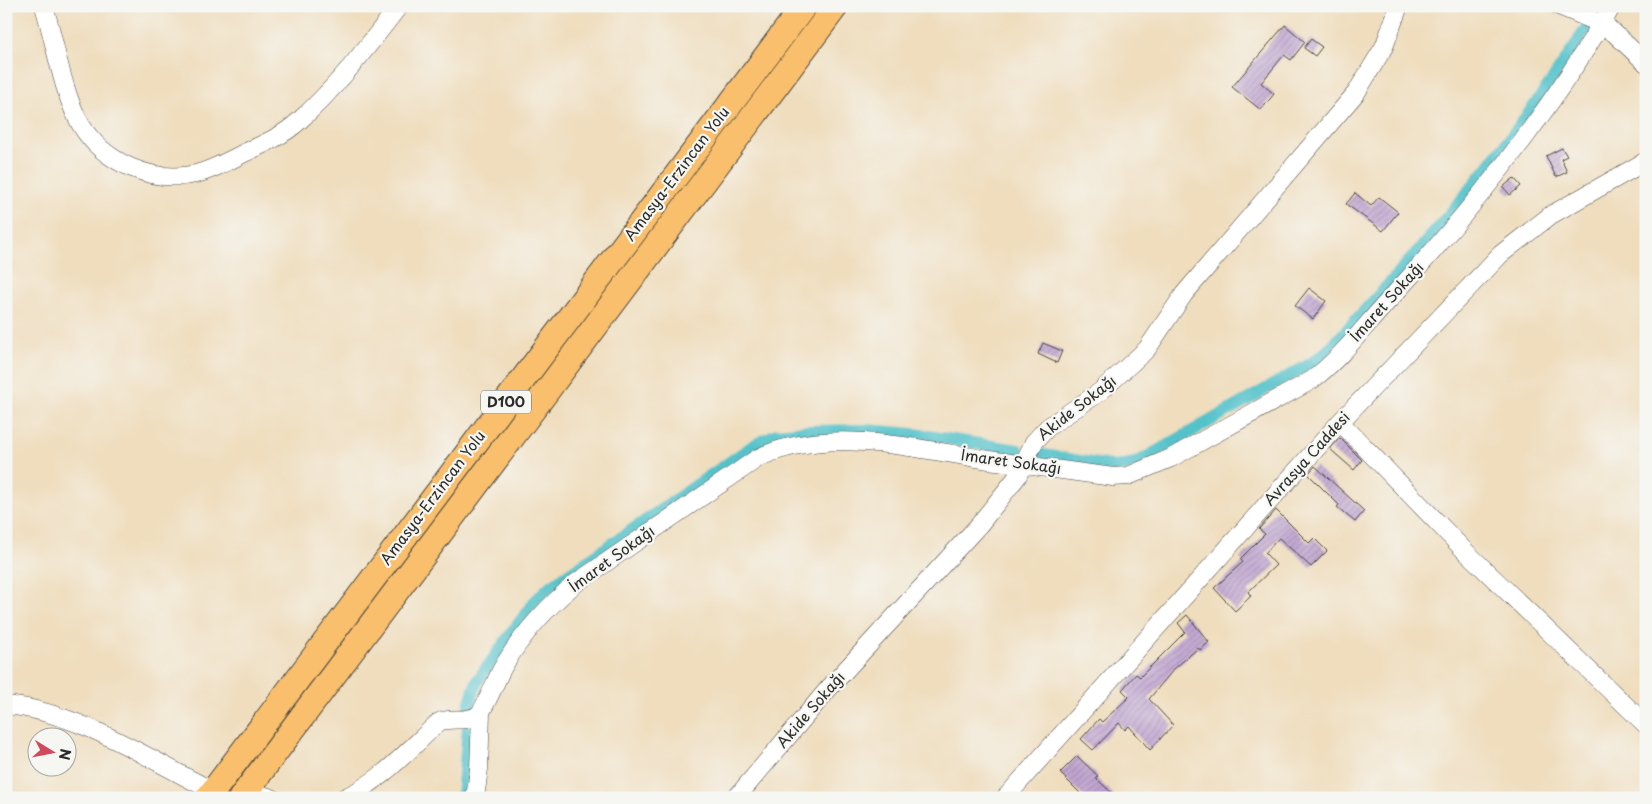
<svg xmlns="http://www.w3.org/2000/svg" width="1652" height="804" viewBox="0 0 1652 804" font-family="'Playpen Sans',sans-serif">
  <style>
    .lines { fill: none; stroke-linecap: round; stroke-linejoin: round }
    .canal { stroke: #54c2cb; stroke-width: 12 }
    .building { fill: url(#building-hatch) }
    .minor-casing { stroke: #484641; stroke-width: 19 }
    .highway-casing { stroke: #484641; stroke-width: 27 }
    .minor { stroke: #fff; stroke-width: 18 }
    .highway { stroke: #f9bf6c; stroke-width: 25 }
    .labels { text-anchor: middle; stroke-width: 4.5; stroke-linejoin: round; paint-order: stroke }
    .shield { fill: #f6f6f2; stroke: #686867; stroke-width: 1 }
    .shield-label { font-size: 14px; font-weight: bold; fill: #2b2b2b }
    .street-label { font-size: 15px; fill: #2b2b2b; stroke: #f6f6f2 }
  </style>
  <defs>
    <pattern id="building-hatch" width="6" height="6" patternUnits="userSpaceOnUse" patternTransform="scale(1.25)"><rect width="6" height="6" fill="#c1a6d1"/><path d="M-1 1l2-2M0 6l6-6M5 7l2-2" fill="none" stroke="#9d87aa"/></pattern>
  </defs>
  <rect width="100%" height="100%" fill="#f6f6f2"/>
  <filter id="ink" filterUnits="userSpaceOnUse"><feTurbulence type="fractalNoise" baseFrequency=".02" numOctaves="2"/><feDisplacementMap in="SourceGraphic" scale="10" xChannelSelector="R" yChannelSelector="G"/><feConvolveMatrix kernelMatrix="1 2 1 2 8 2 1 2 1" color-interpolation-filters="sRGB"/></filter>
  <filter id="wash" filterUnits="userSpaceOnUse"><feTurbulence type="fractalNoise" baseFrequency=".0096" numOctaves="4" result="noise"/><feDisplacementMap in="SourceGraphic" scale="20" xChannelSelector="R" yChannelSelector="G"/><feGaussianBlur stdDeviation="1.12" result="paint"/><feColorMatrix in="noise" values="0 0 0 0 0 0 0 0 0 0 0 0 0 0 0 0 0 1.4 0 .05"/><feComposite in="paint" operator="in"/></filter>
  <g filter="url(#wash)">
    <rect width="100%" height="100%" fill="#efddbd"/>
    <g class="lines">
      <g class="canal">
        <path d="M1596 11 1599 6"/>
        <path d="M1038 454 1116 467 1138 462 1310 364 1327 351C1423 249 1515 143 1589 24"/>
        <path d="M462 798 470 702 477 681 534 602 548 588 580 566 754 445 776 434 804 431 867 430 915 434 1018 450"/>
      </g>
    </g>
    <g id="blocks">
      <g class="building">
        <path d="M1285 25 1305 42 1291 60 1284 55 1261 83 1274 94 1261 110 1232 87Z"/>
        <path d="M1311 39 1322 47 1315 56 1304 48Z"/>
        <path d="M1562 148 1567 156 1561 159 1567 172 1556 177 1546 156Z"/>
        <path d="M1514 178 1521 186 1510 195 1503 187Z"/>
        <path d="M1355 193 1371 206 1379 197 1398 212 1383 231 1346 204Z"/>
        <path d="M1309 288 1326 301 1313 319 1295 306Z"/>
        <path d="M1043 343 1062 351 1057 363 1038 354Z"/>
        <path d="M1340 438 1362 460 1354 470 1330 449Z"/>
        <path d="M1315 466 1364 511 1355 522 1337 507 1339 505 1308 474Z"/>
        <path d="M1276 510 1309 543 1314 538 1327 551 1311 567 1279 538 1265 553 1276 565 1248 592 1251 596 1235 611 1214 588 1243 562 1240 559 1265 534 1259 529Z"/>
        <path d="M1187 615 1209 642 1200 650 1198 648 1174 669 1149 699 1173 725 1150 750 1129 726 1125 730 1119 723 1093 750 1081 739 1099 719 1102 722 1129 697 1122 690 1136 674 1140 677 1185 632 1178 623Z"/>
        <path d="M1077 756 1098 776 1096 778 1117 798H1085L1060 773Z"/>
      </g>
    </g>
  </g>
  <g filter="url(#ink)">
    <use href="#blocks" fill-opacity="0" stroke="#484641" stroke-width="1"/>
    <g class="lines">
      <defs>
        <g id="minor">
          <path d="M44 6C55 42 63 95 81 125 104 163 153 184 196 174 212 170 229 161 244 153 264 144 284 135 299 121 337 87 368 46 399 6"/>
          <path d="M1559 6 1602 24 1614 33 1646 63"/>
          <path d="M1340 422 1463 549 1646 725"/>
          <path d="M6 705C79 712 148 759 213 791"/>
          <path d="M246 790 272 798"/>
          <path d="M344 798C382 781 409 749 439 722 451 717 470 723 479 714 486 707 497 677 503 667 522 634 547 607 576 583L758 458C827 425 916 449 989 460 1030 466 1071 471 1113 477L1128 476 1171 458 1312 380C1341 358 1364 327 1388 301 1472 210 1550 113 1612 6"/>
          <path d="M475 798 479 769 481 713"/>
          <path d="M736 798 829 688 979 525 1017 477 1034 442 1048 427 1101 391 1147 349 1184 294 1356 93 1384 47 1399 6"/>
          <path d="M1005 798 1340 422 1501 254 1551 215 1646 161"/>
        </g>
        <g id="highway">
          <path d="M208 798 804 6"/>
          <path d="M241 798 836 6"/>
        </g>
      </defs>
      <use href="#minor" class="minor-casing"/>
      <use href="#highway" class="highway-casing"/>
      <use href="#minor" class="minor"/>
      <use href="#highway" class="highway"/>
    </g>
  </g>
  <g class="labels">
    <rect class="shield" x="481" y="390.5" width="50" height="23" rx="4"/>
    <g class="shield-label">
      <text x="506" y="407">D100</text>
    </g>
    <g class="street-label">
      <text transform="translate(677 174) rotate(-53)" y="5">Amasya-Erzincan Yolu</text>
      <text transform="translate(1387 302) rotate(-48)" y="5">İmaret Sokağı</text>
      <text transform="translate(1077 408) rotate(-38)" y="5">Akide Sokağı</text>
      <text transform="translate(1307 459) rotate(-48)" y="5">Avrasya Caddesi</text>
      <text transform="translate(1011 462) rotate(8)" y="5">İmaret Sokağı</text>
      <text transform="translate(433 498) rotate(-53)" y="5">Amasya-Erzincan Yolu</text>
      <text transform="translate(612 559) rotate(-36)" y="5">İmaret Sokağı</text>
      <text transform="translate(811 710) rotate(-49)" y="5">Akide Sokağı</text>
    </g>
  </g>
  <rect width="1652" height="804" fill="none" stroke="#f6f6f2" stroke-width="25"/>
  <g transform="translate(52 752) rotate(100)"><circle r="24" fill="#f6f6f2" stroke="#a5a5a2"/>
  <path d="M0-4L9 19L0 12L-9 19Z" fill="#d1495b"/>
  <text y="-8" font-size="14" font-weight="bold" text-anchor="middle" fill="#2b2b2b">N</text>
  </g>
</svg>
